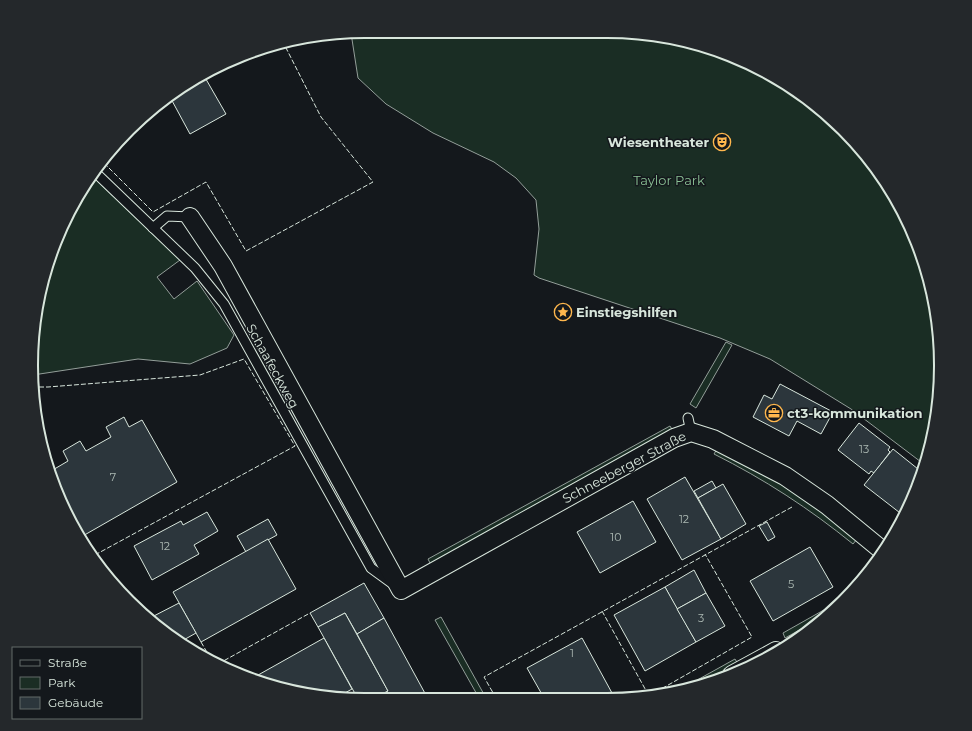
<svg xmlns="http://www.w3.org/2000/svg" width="972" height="731" viewBox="0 0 972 731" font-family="Montserrat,sans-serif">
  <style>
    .green { fill: #1a2d24; stroke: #939e99 }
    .building { fill: #2c363c; stroke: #d8e6dc }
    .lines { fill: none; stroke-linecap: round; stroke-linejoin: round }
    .lane-casing { stroke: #d8e6dc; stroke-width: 11 }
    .street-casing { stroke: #d8e6dc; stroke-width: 20 }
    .lane { stroke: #14181c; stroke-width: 9 }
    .street { stroke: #14181c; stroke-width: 18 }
    .fence { stroke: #d8e6dc; stroke-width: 1; stroke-dasharray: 5 2; stroke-linecap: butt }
    .labels { text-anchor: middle; stroke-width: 3; stroke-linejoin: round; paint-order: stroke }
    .number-label { font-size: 11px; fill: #adbab4 }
    .poi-label { font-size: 13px; font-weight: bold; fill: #d8e6dc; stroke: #14181c; text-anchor: start }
    .park-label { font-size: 13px; fill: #8ac095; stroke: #14181c }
    .street-label { font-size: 13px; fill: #d8e6dc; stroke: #14181c }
    .rim { fill: none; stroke: #d8e6dc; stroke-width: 2 }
  </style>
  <rect width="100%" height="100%" fill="#14181c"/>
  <g class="green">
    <path d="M366 31 628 32 693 42 792 87 872 162 907 218 930 279 940 344 938 409 925 465 851 409 770 359 720 338 539 278 534 275 539 229 536 200 516 178 494 162 433 133 386 104 358 78 351 33Z"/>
    <path d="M94 178 180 260 157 277 174 299 197 281 234 335 227 348 190 364 138 359 33 375 37 300 66 217Z"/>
    <path d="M726 342 732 345 696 408 690 404Z"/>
    <path d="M670 426 673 431 431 565 428 559Z"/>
    <path d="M717 449 776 481 825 514 857 539 853 544C810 509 764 479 714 454Z"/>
    <path d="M845 598 830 613 785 638 783 633Z"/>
    <path d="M441 617 486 698H479L435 620Z"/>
    <path d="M735 659 738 664 706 682 681 689Z"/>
  </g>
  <g class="building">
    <path d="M203 74 226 114 190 134 170 97Z"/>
    <path d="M780 384 833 412 821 434 797 421 789 436 753 417 764 395 772 399Z"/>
    <path d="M124 417 129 427 142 420 177 482 81 537 56 493 51 471 68 461 63 451 80 441 86 451 111 437 106 427Z"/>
    <path d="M859 423 890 447 888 450 890 452 874 473 871 471 869 474 838 450Z"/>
    <path d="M893 449 923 473 904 516 864 485Z"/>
    <path d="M685 477 721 539 682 560 647 499Z"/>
    <path d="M712 481 716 488 698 498 694 491Z"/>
    <path d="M723 484 746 524 721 539 698 498Z"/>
    <path d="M633 501 656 542 600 573 577 532Z"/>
    <path d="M207 512 218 531 194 545 199 554 152 580 134 546 181 521 183 525Z"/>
    <path d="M268 519 277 535 246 552 237 536Z"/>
    <path d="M767 522 775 537 768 541 759 526Z"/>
    <path d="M268 539 296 589 201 642 173 592Z"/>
    <path d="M810 547 833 587 773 621 750 581Z"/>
    <path d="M694 570 706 593 677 609 665 587Z"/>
    <path d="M364 583 384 618 357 634 345 613 318 627 310 613Z"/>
    <path d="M665 587 696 642 645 671 614 615Z"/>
    <path d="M706 593 725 626 696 642 677 609Z"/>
    <path d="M179 603 196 633 180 642 148 619Z"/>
    <path d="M345 613 388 691 373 699H358L318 627Z"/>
    <path d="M384 618 427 697 424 699H373L388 691 357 634Z"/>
    <path d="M324 638 352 689 336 698 258 682 251 679Z"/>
    <path d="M582 638 612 693 604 697 544 698 527 668Z"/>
  </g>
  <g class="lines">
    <defs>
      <g id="lane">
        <path d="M97 174 195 268 224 304 371 568 393 584"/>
        <path d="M153 228 167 216 190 217"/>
        <path d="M688 418 691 432"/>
      </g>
      <g id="street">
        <path d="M190 217 223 266 401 590 674 438 691 432 713 439 785 476 827 505 883 551"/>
        <path d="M732 675 776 651"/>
      </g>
    </defs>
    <use href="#lane" class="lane-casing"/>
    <use href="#street" class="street-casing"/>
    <use href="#lane" class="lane"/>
    <use href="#street" class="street"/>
    <g class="fence">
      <path d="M104 163 153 212 206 182 246 251 373 182 321 117 283 42"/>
      <path d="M32 387H48L200 375 244 359 295 446 93 556"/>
      <path d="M602 611 649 696 752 637 705 554"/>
      <path d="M201 642 212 661"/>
      <path d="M218 664 310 613"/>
      <path d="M496 698 484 677 792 507"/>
    </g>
  </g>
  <defs>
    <symbol id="theatre-ring" viewBox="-11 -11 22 22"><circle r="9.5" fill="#14181c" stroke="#ffb74d" stroke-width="1.5"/><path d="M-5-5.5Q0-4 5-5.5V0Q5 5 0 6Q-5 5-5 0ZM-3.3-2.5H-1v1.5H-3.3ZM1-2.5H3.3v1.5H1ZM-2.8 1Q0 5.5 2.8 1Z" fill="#ffb74d"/></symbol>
    <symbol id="sight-ring" viewBox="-11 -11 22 22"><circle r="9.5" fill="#14181c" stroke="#ffb74d" stroke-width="1.5"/><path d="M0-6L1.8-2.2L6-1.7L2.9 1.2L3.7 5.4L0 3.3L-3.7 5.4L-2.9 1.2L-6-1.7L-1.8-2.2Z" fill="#ffb74d"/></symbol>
    <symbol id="office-ring" viewBox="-11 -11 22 22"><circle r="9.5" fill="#14181c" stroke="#ffb74d" stroke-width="1.5"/><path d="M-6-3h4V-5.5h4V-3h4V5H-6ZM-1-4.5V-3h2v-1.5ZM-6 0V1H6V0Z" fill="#ffb74d"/></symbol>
  </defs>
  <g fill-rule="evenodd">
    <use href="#theatre-ring" x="712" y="132" width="20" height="20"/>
    <use href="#sight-ring" x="553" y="302" width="20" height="20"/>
    <use href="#office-ring" x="764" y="403" width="20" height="20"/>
  </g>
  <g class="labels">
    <g class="number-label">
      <text x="864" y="453">13</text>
      <text x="113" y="481">7</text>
      <text x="684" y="523">12</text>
      <text x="616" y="541">10</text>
      <text x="165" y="550">12</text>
      <text x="791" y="588">5</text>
      <text x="701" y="622">3</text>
      <text x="572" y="657">1</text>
    </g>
    <g class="poi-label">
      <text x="709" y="147" text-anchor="end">Wiesentheater</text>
      <text x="576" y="317">Einstiegshilfen</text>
      <text x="787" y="418">ct3-kommunikation</text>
    </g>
    <g class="park-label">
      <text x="669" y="185">Taylor Park</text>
    </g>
    <g class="street-label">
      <text transform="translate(273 366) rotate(61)" y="5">Schaafeckweg</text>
      <text transform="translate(624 467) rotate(-28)" y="5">Schneeberger Straße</text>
    </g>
  </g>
  <path d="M0 0H972V731H0ZM365 38H607A327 327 0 0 1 934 365V366A327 327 0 0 1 607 693H365A327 327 0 0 1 38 366V365A327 327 0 0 1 365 38Z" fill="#24282b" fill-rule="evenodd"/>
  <path class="rim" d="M365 38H607A327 327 0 0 1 934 365V366A327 327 0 0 1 607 693H365A327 327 0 0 1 38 366V365A327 327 0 0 1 365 38Z"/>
  <rect x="12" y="647" width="130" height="72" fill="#14181c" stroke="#626a69"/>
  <rect x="20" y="660" width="20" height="6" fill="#14181c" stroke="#626a69"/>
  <text x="48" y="667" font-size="12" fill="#d8e6dc">Straße</text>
  <rect x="20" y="677" width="20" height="12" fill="#1a2d24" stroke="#626a69"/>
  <text x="48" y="687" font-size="12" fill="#d8e6dc">Park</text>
  <rect x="20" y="697" width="20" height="12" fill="#2c363c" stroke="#626a69"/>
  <text x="48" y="707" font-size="12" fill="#d8e6dc">Gebäude</text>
</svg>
